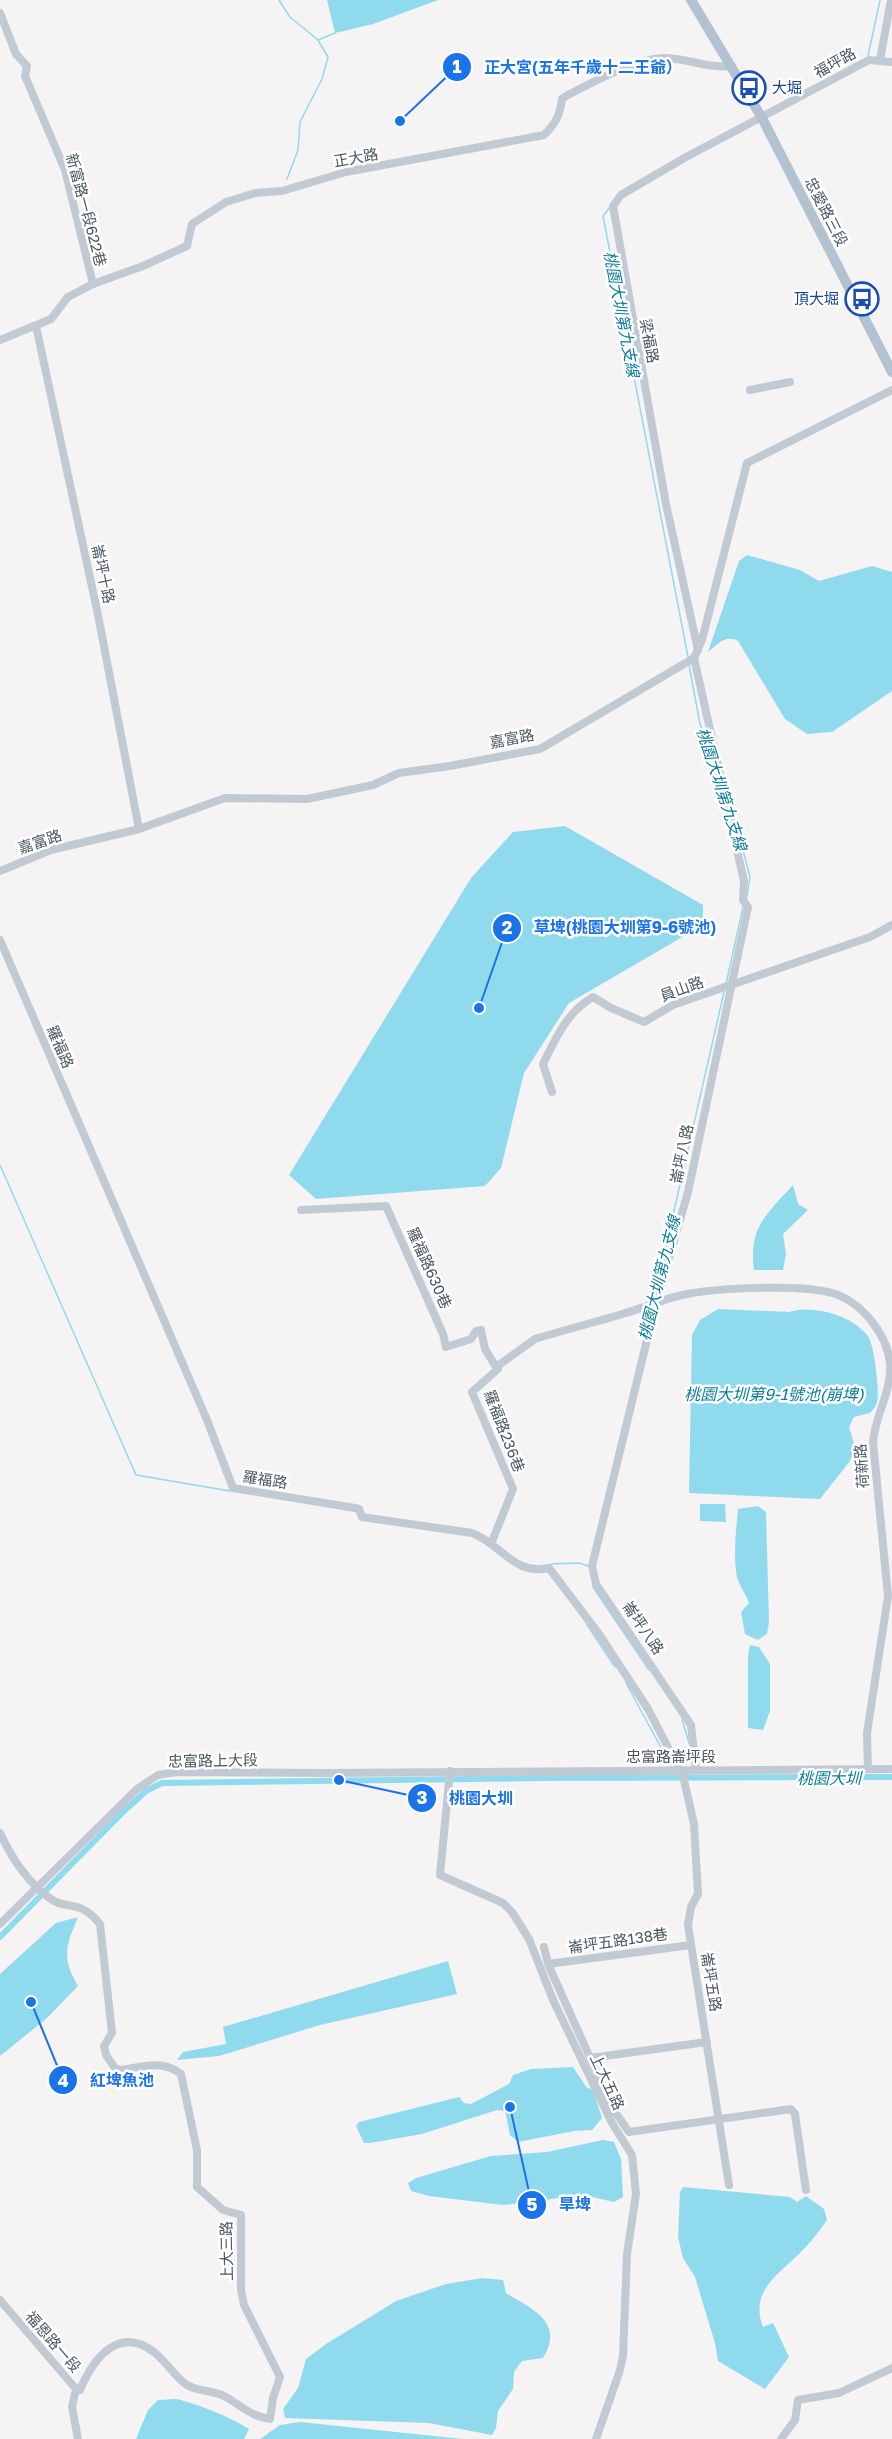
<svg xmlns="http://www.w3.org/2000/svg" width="892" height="2439" viewBox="0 0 892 2439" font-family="'Golos Text','Noto Sans TC',sans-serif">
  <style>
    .water { fill: #90daee }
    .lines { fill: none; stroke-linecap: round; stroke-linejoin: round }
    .stream { stroke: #90daee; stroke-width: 1.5 }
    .canal { stroke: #90daee; stroke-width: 6 }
    .minor { stroke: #c1cad2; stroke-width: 8 }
    .major { stroke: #b3c2d1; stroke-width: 10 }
    .labels { text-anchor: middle; stroke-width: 5; stroke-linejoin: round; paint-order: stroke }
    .street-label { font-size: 15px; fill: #4a5661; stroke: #fff }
    .transit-label { font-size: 15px; fill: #164399; stroke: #fff; text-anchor: start }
    .water-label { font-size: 16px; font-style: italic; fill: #0c7c9b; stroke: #fff }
    .leader { fill: none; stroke: #1a73e8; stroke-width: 2 }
    .callout-dot { fill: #1a73e8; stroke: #fff; stroke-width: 2 }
    .mark-label { font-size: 18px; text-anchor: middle; font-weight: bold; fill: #fff }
    .callout-label { font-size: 16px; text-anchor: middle; font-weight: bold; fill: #1a73e8; stroke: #fff; stroke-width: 5; stroke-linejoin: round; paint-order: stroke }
  </style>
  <rect width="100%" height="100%" fill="#f5f3f3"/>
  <g class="water">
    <path d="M327 0H438L373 24 335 33Z"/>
    <path d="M747 555 800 570 819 581 872 566 892 572V691L832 732 807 734 785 719 738 641C725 634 718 644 708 652L739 561Z"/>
    <path d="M565 826 703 905V925L569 1003 524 1073 501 1168 485 1186 316 1199 289 1175 471 878 513 832Z"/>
    <path d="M793 1185 798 1204 808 1210 783 1234 786 1254 783 1270H754C748 1227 767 1214 793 1185Z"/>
    <path d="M718 1309 789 1312C812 1304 856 1316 869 1338 874 1347 880 1391 877 1402 876 1406 873 1410 870 1413L854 1417 849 1427 855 1447 850 1461 820 1499 689 1493 692 1335 700 1320Z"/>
    <path d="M700 1504H725L726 1522 700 1521Z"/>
    <path d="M758 1506 766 1512 769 1622 767 1634 758 1640 745 1634 741 1612 749 1603C746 1594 739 1585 737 1577 733 1555 736 1531 738 1509Z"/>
    <path d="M750 1645 759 1647 770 1664V1711L763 1730 748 1728V1655Z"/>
    <path d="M78 1917C66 1945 61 1958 78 1986L47 2018 0 2056V1974L56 1923Z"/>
    <path d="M448 1961 457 1994 320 2025 219 2056 177 2060 183 2052 226 2044 223 2027Z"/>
    <path d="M573 2067 587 2088 593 2089 602 2118 592 2130 574 2131 518 2142 510 2135 505 2111 497 2110 422 2134 370 2143H364L356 2126 359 2122 459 2097 464 2103 471 2104 509 2084 513 2075 531 2069Z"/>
    <path d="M603 2140 614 2142 621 2159 623 2197 614 2202 583 2195 503 2205 429 2196 411 2191 408 2183 416 2178 491 2156 547 2152Z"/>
    <path d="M683 2187 790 2197 797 2202 806 2196 824 2209 827 2220C819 2232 810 2243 800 2253 779 2274 749 2291 763 2327L773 2323 789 2357 765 2389 718 2361 715 2343 695 2277 683 2258 678 2237 680 2192Z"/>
    <path d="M482 2278 503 2280 506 2293C532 2309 565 2322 543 2358L522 2361 514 2372 513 2389 498 2411 496 2428 492 2435 429 2423 285 2418 283 2409 298 2388 306 2359 326 2344 396 2301 446 2284Z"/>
    <path d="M177 2399C203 2406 226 2415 249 2429L244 2439H136L148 2410 158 2400Z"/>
    <path d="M300 2422 463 2439H260L280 2425Z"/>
  </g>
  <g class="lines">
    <g class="stream">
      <path d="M279 0 290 17 318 40 335 33"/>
      <path d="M868 56 880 0"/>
      <path d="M287 179 298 150 300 122 322 79 328 57 318 40"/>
      <path d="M610 207 603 216 688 657"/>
      <path d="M689 665 700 724 711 753"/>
      <path d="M733 811 750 877 747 896"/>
      <path d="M726 984 743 907"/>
      <path d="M0 1165 136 1475 230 1491"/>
      <path d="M657 1285 724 992"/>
      <path d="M551 1564 579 1563 588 1566"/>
      <path d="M593 1587 649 1670"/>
      <path d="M586 1623 615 1667"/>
      <path d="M626 1683 671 1766"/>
      <path d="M682 1719 689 1743"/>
      <path d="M676 1775 677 1778"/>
      <path d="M692 1775V1778"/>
    </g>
    <path class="canal" d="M0 1937 123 1812 146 1791 162 1783 545 1778 892 1777"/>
    <g class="minor">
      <path d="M0 13 16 54 27 66 25 76 65 170 93 284"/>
      <path d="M880 60 891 0"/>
      <path d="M36 326 98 615 139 829"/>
      <path d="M0 340 51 319 68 297 93 284 143 266 187 246 192 224 226 202 255 193 282 191 346 172 544 135C556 123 560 115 562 99L566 96C591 83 639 57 667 58 689 59 710 69 732 66"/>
      <path d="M750 390 790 382"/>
      <path d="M698 650 666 504 613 206 621 195 686 157 869 60 892 62"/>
      <path d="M694 658 744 881 743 900 748 907 688 1192 656 1303 592 1566 596 1584 691 1725 696 1770"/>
      <path d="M0 871 51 850 139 829 225 798 307 799 373 785 399 773 450 766 540 749 694 658 702 640 747 463 892 390"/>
      <path d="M0 940 207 1420 233 1488 355 1508 359 1509 362 1517 472 1533C502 1544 513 1576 549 1568L599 1634 648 1709 683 1776 694 1824 698 1894 691 1907 688 1925 729 2185"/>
      <path d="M552 1092 543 1064C556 1038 567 1012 593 997L611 1008 644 1022 673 1005 870 937 892 925"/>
      <path d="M301 1210 386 1206 443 1334 446 1347 471 1339 476 1331 481 1330 485 1349 496 1367"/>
      <path d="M491 1544 513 1489 472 1392 498 1369 496 1367 535 1339C564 1330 593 1323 622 1314 644 1308 665 1298 687 1294 720 1288 801 1284 832 1293 861 1301 887 1334 890 1363 892 1392 875 1415 873 1442L888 1596 867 1733 868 1769"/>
      <path d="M450 1771 440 1875 503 1903 512 1912 529 1939 553 2000 612 2123 632 2155 636 2194 627 2254 623 2356 620 2370 596 2439"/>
      <path d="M0 1833C11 1857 26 1880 48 1897 67 1912 78 1897 100 1924L112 2033 104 2046 106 2055 115 2068 120 2070C141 2067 163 2059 181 2074L197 2150V2187L223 2210 241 2215V2290L244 2305 280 2377 273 2398 270 2419C250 2417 239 2403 222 2395 210 2390 192 2391 183 2382 173 2373 165 2361 154 2352 118 2325 93 2359 80 2390L76 2389"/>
      <path d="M0 1924 137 1789 158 1775 176 1772 324 1773 892 1769"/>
      <path d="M544 1947 548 1964 613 2109 629 2132 791 2109 795 2114 806 2190"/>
      <path d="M548 1964 691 1945"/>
      <path d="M590 2058 707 2042"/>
      <path d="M0 2300 76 2389 72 2407 78 2439"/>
      <path d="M781 2439 795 2420 798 2400 839 2393 892 2368"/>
    </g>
    <path class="major" d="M691 0 762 118 892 372"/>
  </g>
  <defs>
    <symbol id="bus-ring" viewBox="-11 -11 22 22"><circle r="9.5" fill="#fff" stroke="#1a4fb4" stroke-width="1.5"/><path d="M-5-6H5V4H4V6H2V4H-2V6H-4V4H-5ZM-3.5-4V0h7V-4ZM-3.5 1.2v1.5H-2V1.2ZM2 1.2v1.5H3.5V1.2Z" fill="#1a4fb4"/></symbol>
  </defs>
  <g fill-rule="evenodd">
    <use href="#bus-ring" x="730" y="69" width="38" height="38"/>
    <use href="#bus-ring" x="843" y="280" width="38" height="38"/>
  </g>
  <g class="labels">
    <g class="street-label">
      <text transform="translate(835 63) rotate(-29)" y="5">福坪路</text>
      <text transform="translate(356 158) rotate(-10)" y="5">正大路</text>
      <text transform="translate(86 210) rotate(75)" y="5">新富路一段622巷</text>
      <text transform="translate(826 212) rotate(63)" y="5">忠愛路三段</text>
      <text transform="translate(649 341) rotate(79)" y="5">梁福路</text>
      <text transform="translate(103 574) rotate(78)" y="5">崙坪十路</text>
      <text transform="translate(512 739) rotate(-11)" y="5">嘉富路</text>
      <text transform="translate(40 842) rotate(-19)" y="5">嘉富路</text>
      <text transform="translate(682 989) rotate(-20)" y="5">員山路</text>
      <text transform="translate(60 1047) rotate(67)" y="5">羅福路</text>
      <text transform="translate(682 1154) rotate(-78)" y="5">崙坪八路</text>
      <text transform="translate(429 1268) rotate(66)" y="5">羅福路630巷</text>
      <text transform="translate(504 1431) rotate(69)" y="5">羅福路236巷</text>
      <text transform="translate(862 1466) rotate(-94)" y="5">荷新路</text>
      <text transform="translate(265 1480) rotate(9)" y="5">羅福路</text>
      <text transform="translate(643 1628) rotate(56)" y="5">崙坪八路</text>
      <text x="671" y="1762">忠富路崙坪段</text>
      <text transform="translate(213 1761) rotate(-1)" y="5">忠富路上大段</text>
      <text transform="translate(618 1941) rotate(-8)" y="5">崙坪五路138巷</text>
      <text transform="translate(711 1982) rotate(81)" y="5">崙坪五路</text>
      <text transform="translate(607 2082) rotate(65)" y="5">上大五路</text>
      <text transform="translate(227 2251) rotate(-91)" y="5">上大三路</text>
      <text transform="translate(53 2342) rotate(49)" y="5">福恩路一段</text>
    </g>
    <g class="transit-label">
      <text x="772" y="93">大堀</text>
      <text x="839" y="304" text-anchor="end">頂大堀</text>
    </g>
    <g class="water-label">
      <text transform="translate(622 314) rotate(79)" y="6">桃園大圳第九支線</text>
      <text transform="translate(722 789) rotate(72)" y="6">桃園大圳第九支線</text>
      <text transform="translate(659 1278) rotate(-76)" y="6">桃園大圳第九支線</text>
      <text x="774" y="1400">桃園大圳第9-1號池(崩埤)</text>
      <text x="829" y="1784">桃園大圳</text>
    </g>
  </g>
  <path class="leader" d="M400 121L457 67M479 1008L507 928M339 1780L422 1798M31 2002L63 2080M510 2107L532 2205"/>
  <g class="callout-dot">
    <circle cx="400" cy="121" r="6"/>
    <circle cx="479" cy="1008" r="6"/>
    <circle cx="339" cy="1780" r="6"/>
    <circle cx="31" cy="2002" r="6"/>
    <circle cx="510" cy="2107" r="6"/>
    <circle cx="457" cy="67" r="15"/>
    <circle cx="507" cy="928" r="15"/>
    <circle cx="422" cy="1798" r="15"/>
    <circle cx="63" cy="2080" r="15"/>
    <circle cx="532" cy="2205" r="15"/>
  </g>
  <g class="mark-label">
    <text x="457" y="73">1</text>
    <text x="507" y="934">2</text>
    <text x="422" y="1804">3</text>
    <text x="63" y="2087">4</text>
    <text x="532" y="2211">5</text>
  </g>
  <g class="callout-label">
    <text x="583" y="73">正大宮(五年千歲十二王爺）</text>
    <text x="625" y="933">草埤(桃園大圳第9-6號池)</text>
    <text x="481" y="1804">桃園大圳</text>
    <text x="122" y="2086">紅埤魚池</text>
    <text x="575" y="2210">旱埤</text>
  </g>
</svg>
